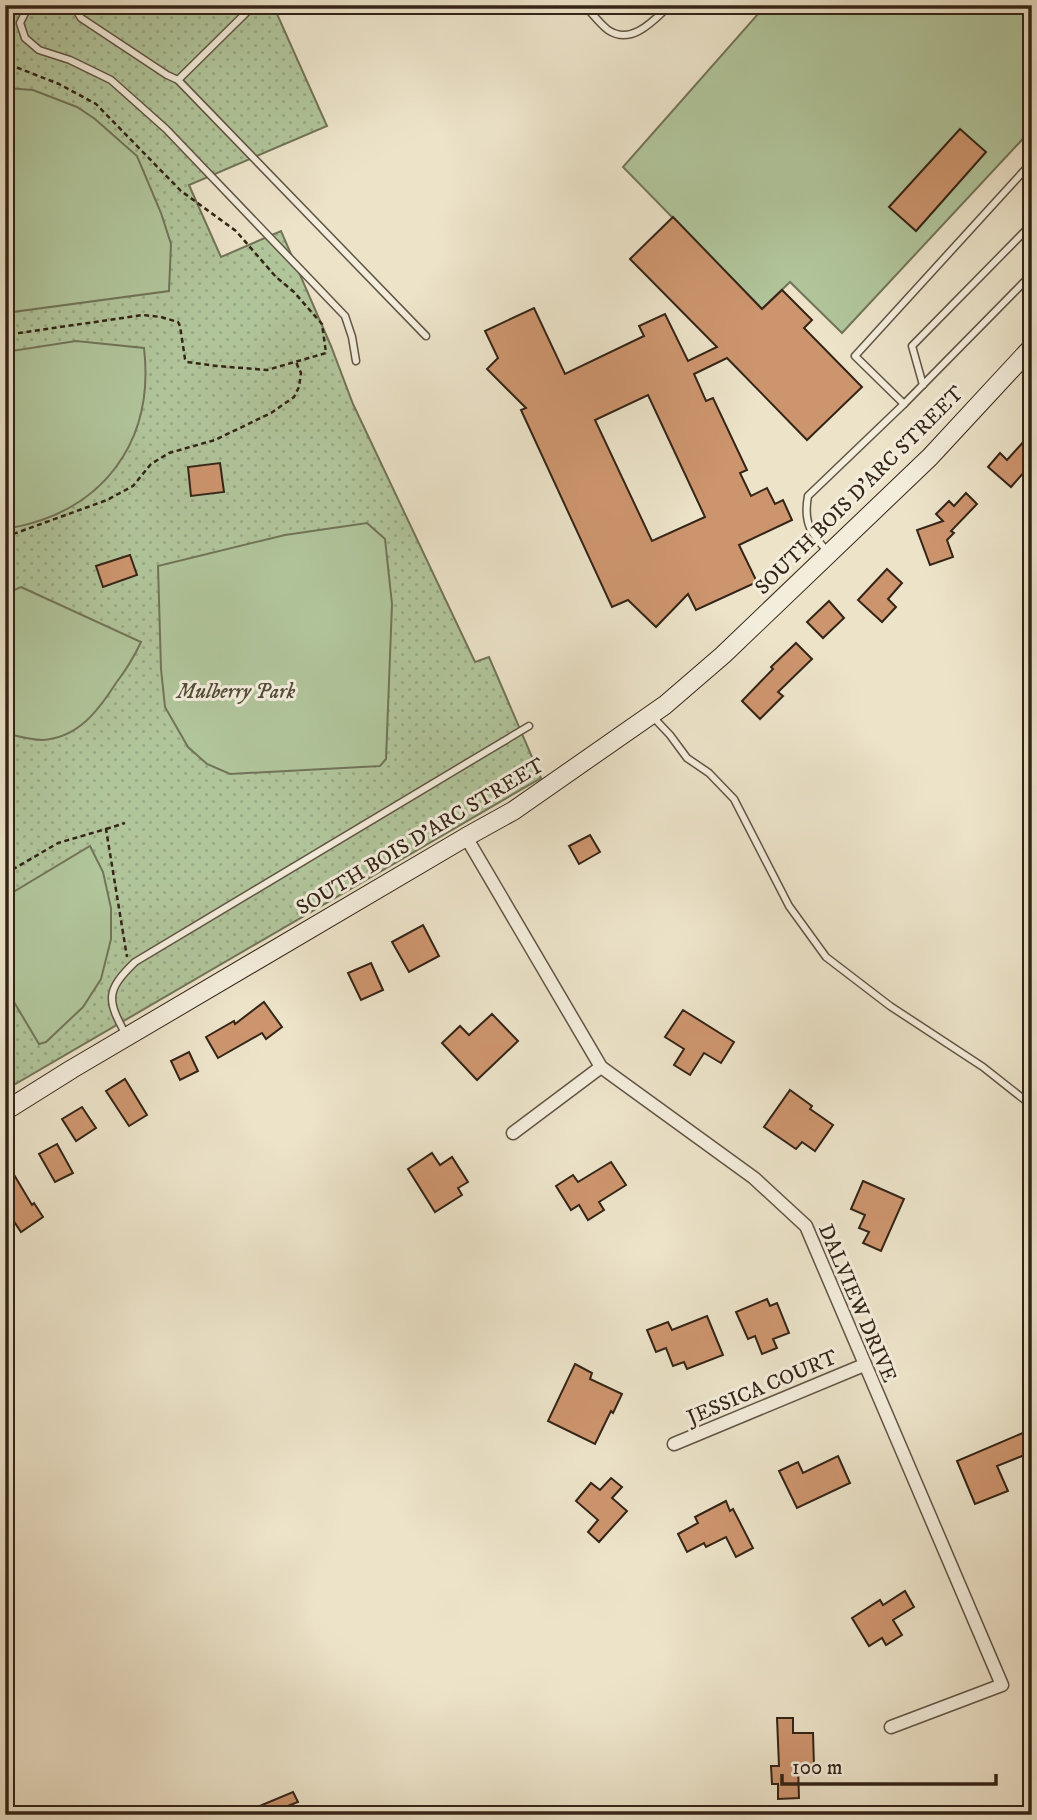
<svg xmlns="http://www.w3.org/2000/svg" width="1037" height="1820" viewBox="0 0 1037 1820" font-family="'IM FELL DW Pica',serif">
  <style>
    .park { fill: url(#park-dots); stroke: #727459; stroke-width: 2 }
    .pitch { fill: #b1c59b; stroke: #727459; stroke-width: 2 }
    .building { fill: #cd956e; stroke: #342417; stroke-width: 2; fill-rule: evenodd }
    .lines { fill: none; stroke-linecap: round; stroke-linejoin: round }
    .service-casing { stroke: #625444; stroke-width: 9 }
    .minor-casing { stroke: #625444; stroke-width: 15 }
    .secondary-casing { stroke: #342417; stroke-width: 20 }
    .path { stroke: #342417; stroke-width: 2.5; stroke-dasharray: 5 3.5; stroke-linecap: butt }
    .service { stroke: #f3eddc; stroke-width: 6 }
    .minor { stroke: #f3eddc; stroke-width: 12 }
    .secondary { stroke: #f3eddc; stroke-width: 18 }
    .labels { text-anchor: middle; stroke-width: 6; stroke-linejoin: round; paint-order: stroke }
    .street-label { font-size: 21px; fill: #342417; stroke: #f3eddc }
    .park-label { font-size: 21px; font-style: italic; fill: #534c38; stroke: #f3eddc }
  </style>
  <defs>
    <pattern id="park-dots" width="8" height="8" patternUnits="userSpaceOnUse" patternTransform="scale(1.75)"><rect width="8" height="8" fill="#b1c59b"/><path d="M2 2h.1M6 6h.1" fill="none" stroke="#99a985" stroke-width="1.8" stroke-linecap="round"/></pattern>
  </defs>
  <rect width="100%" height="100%" fill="#ece3c9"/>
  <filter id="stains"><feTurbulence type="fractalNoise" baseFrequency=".00286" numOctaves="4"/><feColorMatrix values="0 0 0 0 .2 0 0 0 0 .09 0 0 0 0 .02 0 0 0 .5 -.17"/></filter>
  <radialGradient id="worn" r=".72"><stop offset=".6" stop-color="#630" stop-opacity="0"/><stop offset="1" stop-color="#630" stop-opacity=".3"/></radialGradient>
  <path class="park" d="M5 5H273L327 126 189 185 221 257 281 231 331 346 353 404 475 662 489 657 541 778 5 1090Z"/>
  <g class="pitch">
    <path d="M766 5H1032V129L842 333 790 282 762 309 623 167Z"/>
    <path d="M5 88 33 90 77 107 95 119 137 156 161 213 171 244 169 291 5 313Z"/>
    <path d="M76 341 144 348C155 442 103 511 11 528L5 515V352Z"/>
    <path d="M367 523 385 539 392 604 386 759 380 766 230 774 207 764 188 747 165 707 161 669 158 566 285 535Z"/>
    <path d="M21 587 141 642C134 657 126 670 116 683 98 711 78 738 42 740 30 740 17 736 5 733V594Z"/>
    <path d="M90 846 103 872 111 908V939L101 979 83 1007 46 1042 39 1044 5 987V897Z"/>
  </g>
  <g class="building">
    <path d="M960 129 986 152 916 231 889 207Z"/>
    <path d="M673 217 762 309 782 290 812 320 804 328 862 387 807 440 727 358 694 374 706 401 713 398 747 470 740 473 751 496 767 488 775 504 783 500 792 520 739 545 757 582 696 610 688 594 656 627 628 600 612 607 521 410 526 408 487 369 498 358 485 331 534 308 565 374 644 336 639 326 665 314 688 361 717 347 630 259ZM648 395 705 517 652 541 595 420Z"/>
    <path d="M1026 439 1032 444V463L1011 487 988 467 1000 453 1007 460Z"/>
    <path d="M220 463 224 492 191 496 188 467Z"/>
    <path d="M966 493 977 504 951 531 954 533 947 540 953 557 930 565 917 530 943 521 936 514 949 501 954 506Z"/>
    <path d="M130 555 137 575 103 587 96 566Z"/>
    <path d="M887 569 902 583 888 599 896 607 882 622 858 600Z"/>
    <path d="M829 601 844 618 823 638 807 622Z"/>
    <path d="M796 643 812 659 778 692 783 696 760 719 742 701 773 669 771 667Z"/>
    <path d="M590 835 600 852 579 864 569 846Z"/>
    <path d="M423 925 439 956 409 972 392 942Z"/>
    <path d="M371 963 383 990 361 1000 348 973Z"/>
    <path d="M264 1002 282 1027 266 1039 262 1033 218 1058 206 1037 234 1021 235 1024Z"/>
    <path d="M683 1010 734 1042 721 1063 704 1053 690 1075 674 1065 684 1049 665 1037Z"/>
    <path d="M492 1014 518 1041 477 1080 442 1043 460 1026 469 1035Z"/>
    <path d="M189 1052 198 1071 180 1080 171 1061Z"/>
    <path d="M125 1079 147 1115 129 1126 106 1091Z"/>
    <path d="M790 1090 812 1106 810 1109 833 1125 815 1151 802 1142 796 1149 764 1127Z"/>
    <path d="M82 1107 96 1128 76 1141 62 1119Z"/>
    <path d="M57 1144 73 1173 55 1182 39 1154Z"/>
    <path d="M432 1153 440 1165 452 1157 468 1182 458 1188 462 1195 435 1212 408 1169Z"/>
    <path d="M611 1162 626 1185 599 1202 604 1210 588 1220 579 1205 571 1210 556 1186 573 1175 578 1182Z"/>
    <path d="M13 1173 32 1205 34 1203 43 1217 21 1232 5 1208V1178Z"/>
    <path d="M863 1181 904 1199 881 1251 863 1243 869 1232 859 1228 865 1215 851 1209Z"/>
    <path d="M767 1299 770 1306 777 1303 789 1333 773 1339 777 1348 762 1354 755 1336 748 1339 736 1312Z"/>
    <path d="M707 1316 723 1355 687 1369 684 1362 673 1366 666 1348 656 1352 647 1330 668 1322 672 1330Z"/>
    <path d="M575 1364 592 1373 590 1379 622 1394 613 1413 611 1411 595 1444 548 1421Z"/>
    <path d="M1025 1432 1032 1448V1452L997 1466 1008 1491 975 1504 957 1461Z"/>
    <path d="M838 1456 850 1483 797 1508 779 1471 798 1462 803 1473Z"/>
    <path d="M611 1478 622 1487 612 1498 627 1511 599 1542 588 1532 598 1520 576 1501 591 1483 600 1490Z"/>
    <path d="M726 1501 730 1511 733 1509 753 1548 736 1557 726 1537 706 1547 704 1543 687 1552 678 1534 698 1523 695 1517Z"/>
    <path d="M905 1591 914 1607 893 1620 902 1635 886 1645 882 1638 869 1646 852 1618 880 1600 883 1605Z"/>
    <path d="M777 1718H793V1733H813L814 1766H798L799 1798 778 1799V1784H772L771 1766H779Z"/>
    <path d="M293 1792 298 1802 275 1811 277 1815H238Z"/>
  </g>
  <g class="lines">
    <defs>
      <g id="service">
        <path d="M29 5 20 23 25 38 39 50 70 60 111 80 166 129 345 316 352 337 356 361"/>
        <path d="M73 5 81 18 167 75 178 80 254 5"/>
        <path d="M584 5C592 13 599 23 608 30 632 46 654 20 670 5"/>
        <path d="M653 5 661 13"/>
        <path d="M178 80 426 336"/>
        <path d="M923 385 912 346 1032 224"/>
        <path d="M904 404 855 356 1032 162"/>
        <path d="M829 553C811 534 803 523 808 496L904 404 1032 274"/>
        <path d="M653 717 670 735 687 758 709 773 734 799 789 906 826 957 890 1006 983 1067 1026 1101 1032 1111"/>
        <path d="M126 1035C107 1000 105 991 135 962L529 726"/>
      </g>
      <g id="minor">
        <path d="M466 837 601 1067 754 1178 806 1226 1002 1685 891 1727"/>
        <path d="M513 1133 601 1067"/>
        <path d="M674 1444 864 1365"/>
      </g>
      <path id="secondary" d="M5 1111 72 1069 466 837 513 811 665 705 723 655 930 457 1032 347"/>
    </defs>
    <use href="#service" class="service-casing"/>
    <use href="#minor" class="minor-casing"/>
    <use href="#secondary" class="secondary-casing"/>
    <g class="path">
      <path d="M5 56 13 66 59 84 96 104 181 191 236 231 276 277 294 292 322 324 326 353 267 370 217 366 187 362 185 359 180 326 178 322 161 317 143 315 5 335"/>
      <path d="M5 537 107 500 133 486 151 464 169 453 215 440 271 413 294 397 299 387 301 373 296 362"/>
      <path d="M106 829 125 823"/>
      <path d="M5 874 58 843 106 829 127 957"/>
    </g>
    <use href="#service" class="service"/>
    <use href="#minor" class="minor"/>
    <use href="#secondary" class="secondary"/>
  </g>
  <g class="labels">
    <g class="street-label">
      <text transform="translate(859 490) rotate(-45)" y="7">SOUTH BOIS D'ARC STREET</text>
      <text transform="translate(420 836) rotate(-31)" y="7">SOUTH BOIS D'ARC STREET</text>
      <text transform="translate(858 1303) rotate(67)" y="7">DALVIEW DRIVE</text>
      <text transform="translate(762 1387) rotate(-23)" y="7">JESSICA COURT</text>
    </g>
    <g class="park-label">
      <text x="236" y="698">Mulberry Park</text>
    </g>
  </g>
  <rect width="1037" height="1820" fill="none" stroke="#ece3c9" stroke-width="28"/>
  <rect x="7" y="7" width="1023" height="1806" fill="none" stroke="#342417" stroke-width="3.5"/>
  <rect x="14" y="14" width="1009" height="1792" fill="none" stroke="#342417" stroke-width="2"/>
  <path d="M782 1774v10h214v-10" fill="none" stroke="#342417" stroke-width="3.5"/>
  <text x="792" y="1774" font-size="21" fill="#342417" stroke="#f3eddc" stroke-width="5" paint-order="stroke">100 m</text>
  <rect width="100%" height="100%" filter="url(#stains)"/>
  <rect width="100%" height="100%" fill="url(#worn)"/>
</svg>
